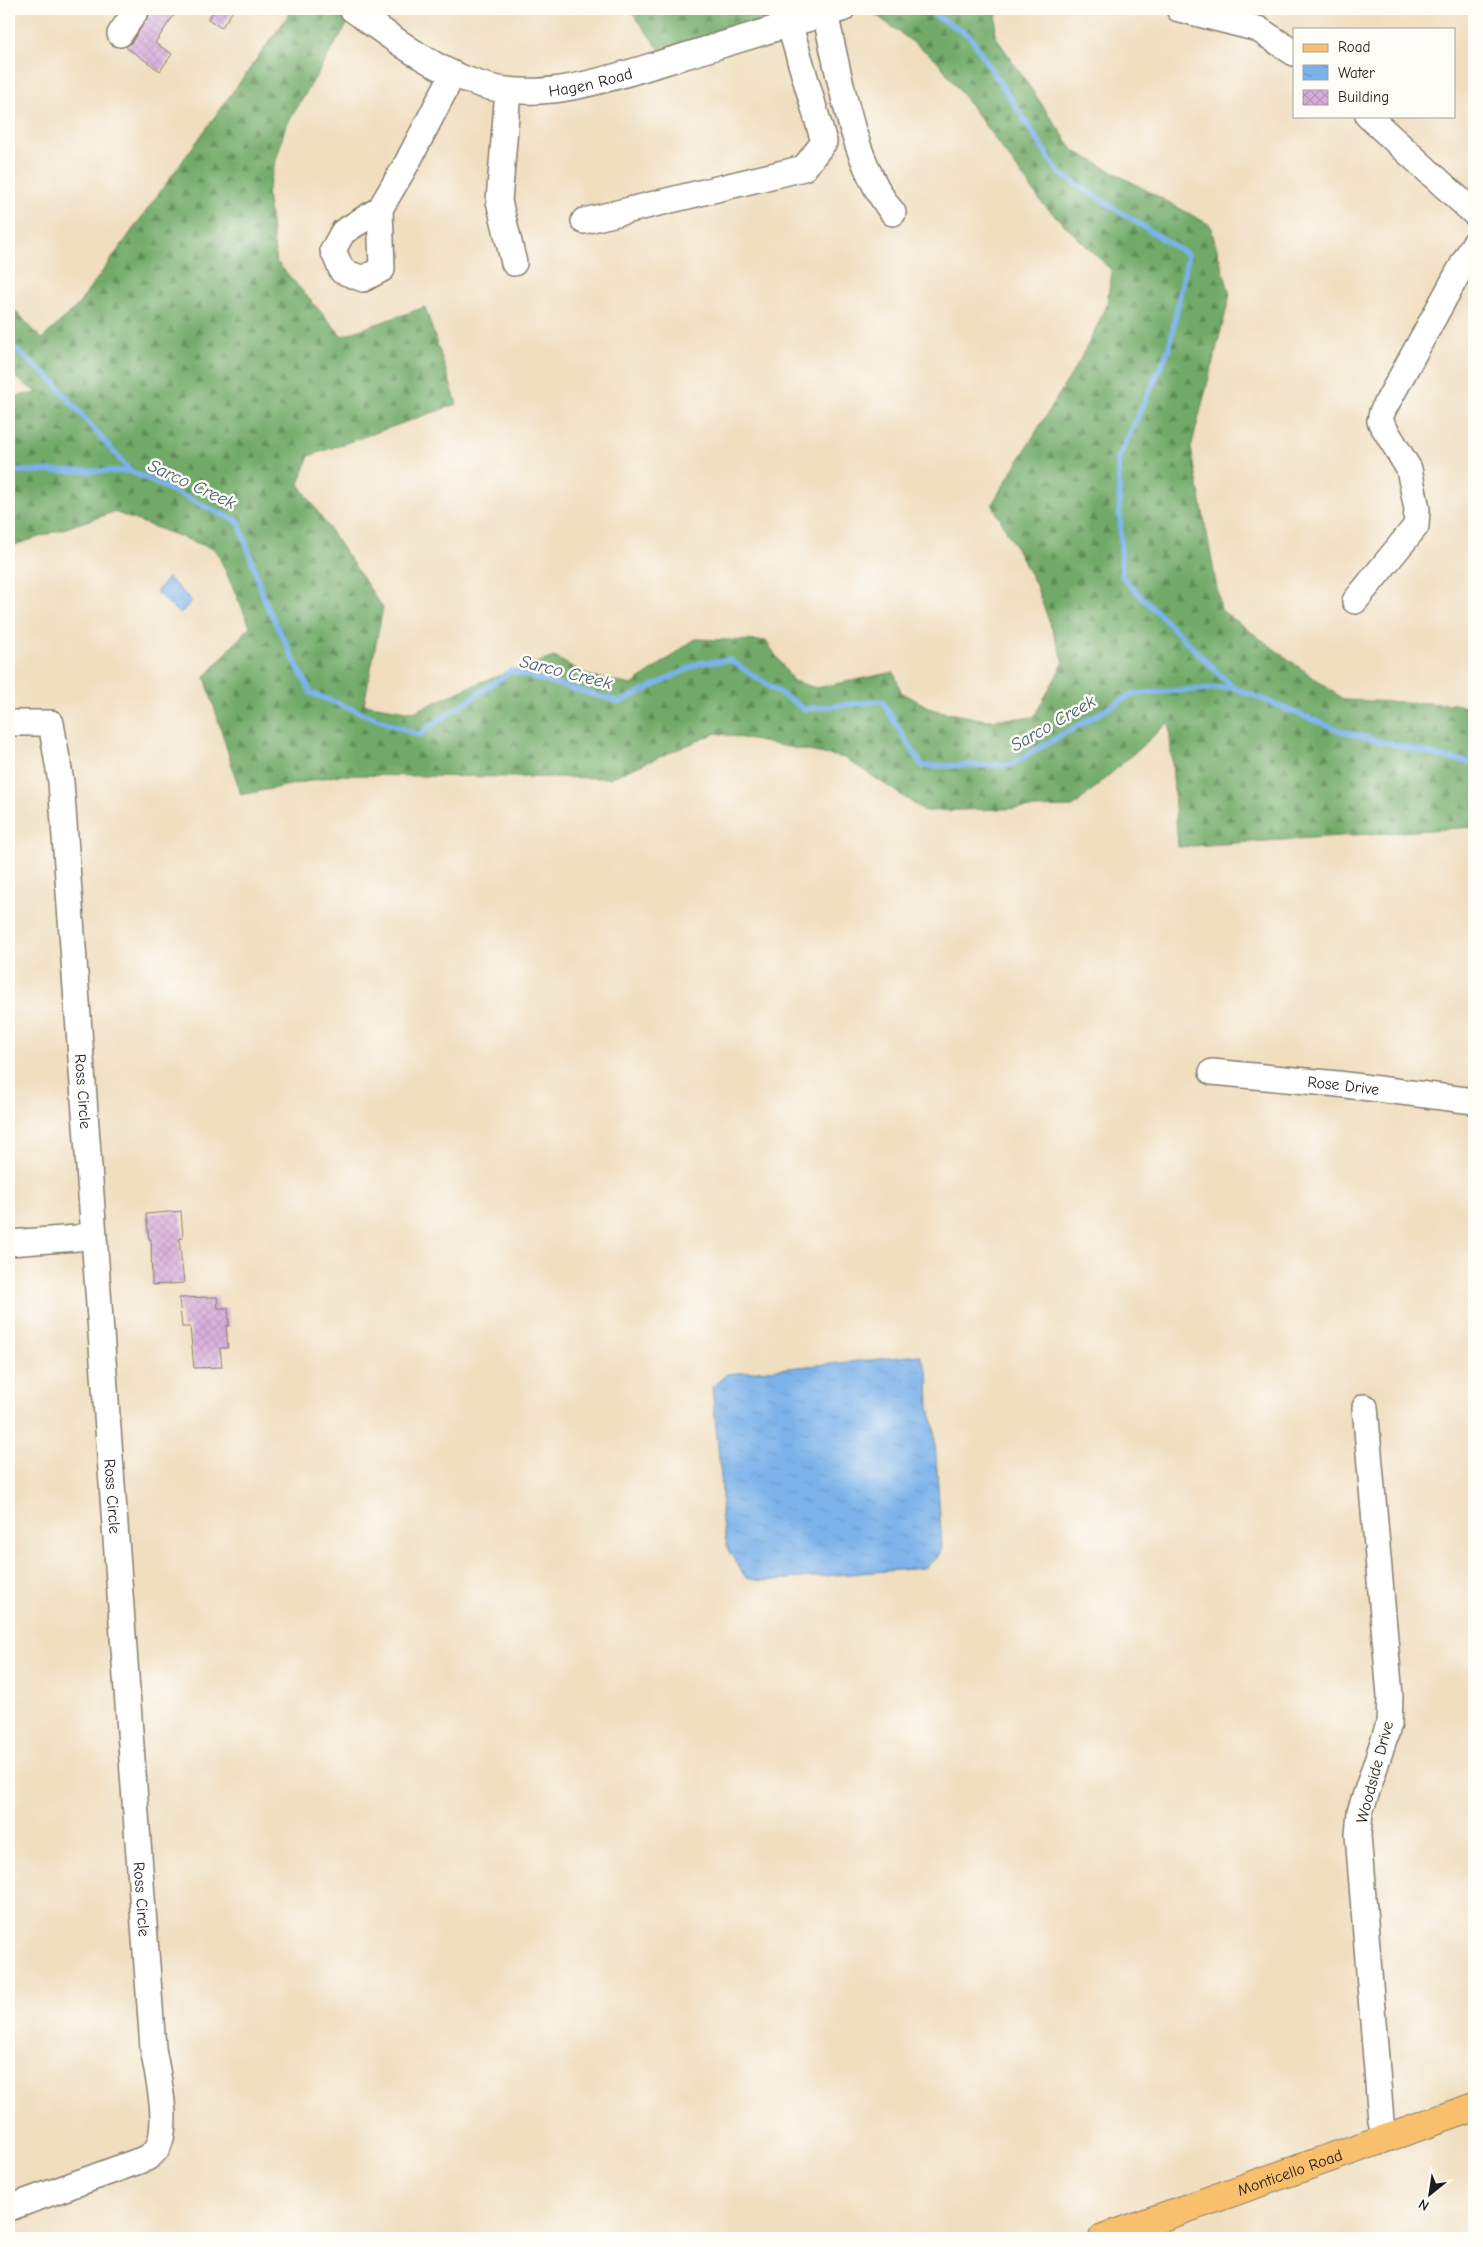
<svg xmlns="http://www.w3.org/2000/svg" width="1483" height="2247" viewBox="0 0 1483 2247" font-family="'Comic Neue',sans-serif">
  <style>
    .forest { fill: url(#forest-firs); stroke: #466342 }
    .water { fill: url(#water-ripples); stroke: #4c6783 }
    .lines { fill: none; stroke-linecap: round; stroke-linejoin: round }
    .stream { stroke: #7bb2ea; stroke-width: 5.5 }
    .building { fill: url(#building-cross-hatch) }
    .minor-casing { stroke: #867d6e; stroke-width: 28 }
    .major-casing { stroke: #867d6e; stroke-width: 30 }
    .minor { stroke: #fff; stroke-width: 25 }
    .major { stroke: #f8bf6c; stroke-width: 28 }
    .labels { text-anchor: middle; stroke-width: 5; stroke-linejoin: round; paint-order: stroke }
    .street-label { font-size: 16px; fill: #1c1c1c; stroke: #fdfcf7 }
    .water-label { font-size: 18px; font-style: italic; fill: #42586e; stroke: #fdfcf7 }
  </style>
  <defs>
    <pattern id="forest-firs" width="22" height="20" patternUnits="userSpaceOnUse" patternTransform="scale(1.25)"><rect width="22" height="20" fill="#71aa68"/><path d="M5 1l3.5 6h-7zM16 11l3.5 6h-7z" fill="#5c8a55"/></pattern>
    <pattern id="water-ripples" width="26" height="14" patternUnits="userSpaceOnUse" patternTransform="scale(1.25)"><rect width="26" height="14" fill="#7bb2ea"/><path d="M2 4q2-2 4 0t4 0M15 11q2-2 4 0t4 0" fill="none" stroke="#6a98c8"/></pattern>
    <pattern id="building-cross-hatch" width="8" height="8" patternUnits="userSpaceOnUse" patternTransform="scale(1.25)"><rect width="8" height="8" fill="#d7acda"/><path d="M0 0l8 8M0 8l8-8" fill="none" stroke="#b893ba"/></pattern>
  </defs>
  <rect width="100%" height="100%" fill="#fdfcf7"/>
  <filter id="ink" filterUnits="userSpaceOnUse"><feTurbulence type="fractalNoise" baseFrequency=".02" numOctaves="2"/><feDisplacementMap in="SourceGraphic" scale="10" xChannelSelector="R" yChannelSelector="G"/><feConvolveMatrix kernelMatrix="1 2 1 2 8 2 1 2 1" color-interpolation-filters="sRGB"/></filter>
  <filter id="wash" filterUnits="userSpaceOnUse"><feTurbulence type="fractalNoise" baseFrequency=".0096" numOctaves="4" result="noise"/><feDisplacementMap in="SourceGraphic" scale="20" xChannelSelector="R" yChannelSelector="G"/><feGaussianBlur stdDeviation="1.12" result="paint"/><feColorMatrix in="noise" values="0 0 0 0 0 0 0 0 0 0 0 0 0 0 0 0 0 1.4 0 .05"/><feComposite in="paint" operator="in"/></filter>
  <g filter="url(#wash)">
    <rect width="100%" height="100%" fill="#f0debf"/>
    <g class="forest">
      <path d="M293 9H352L355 11 285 128 267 193 276 261 342 336 425 307 457 404 309 456 299 484 383 608 364 704 413 712 481 682 554 657 590 676 632 685 695 639 766 641 793 681 816 688 894 672 901 692 934 710 986 720 1034 717 1064 662 1035 583 992 504 1080 360 1106 308 1112 271 1042 203 937 60 868 9H997L995 36 1073 150 1210 225 1230 295 1191 448 1221 610 1344 700 1455 704 1474 709V827L1178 847 1169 722 1073 807 925 811 845 758 716 733 610 778 339 775 241 795 205 677 250 626 216 550 114 512 9 547V397L38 393 9 373V304L42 339 78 305Z"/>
      <path d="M629 9H842L668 61Z"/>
    </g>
    <g class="water">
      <path d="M168 578 192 601 180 614 156 592Z"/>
      <path d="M920 1355 928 1374 929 1408 934 1426 942 1548 939 1555H937V1558L924 1568 762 1581 746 1578 728 1550 721 1518 722 1487 712 1387 727 1374Z"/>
    </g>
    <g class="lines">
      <g class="stream">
        <path d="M924 9 969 35 1059 173 1188 255 1169 349 1118 459 1122 577 1232 687"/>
        <path d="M9 344 50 378 130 471"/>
        <path d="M9 471H130L239 522 266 604 311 693 418 735 511 671 620 702 700 663 730 660 804 709 882 701 922 766 1010 765 1133 694 1232 687 1341 731 1447 758 1474 763"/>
      </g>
    </g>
    <g id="blocks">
      <g class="building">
        <path d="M153 9H178L155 43 172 54 160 71 126 47 132 42Z"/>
        <path d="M215 9H234L221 28 208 19Z"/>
        <path d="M181 1211 183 1238 179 1239 184 1283 152 1285 151 1239H149L146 1214Z"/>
        <path d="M217 1297 218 1308H228L229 1326H226L228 1348H220L222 1367 194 1368 190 1327H182L179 1298Z"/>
      </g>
    </g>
  </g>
  <g filter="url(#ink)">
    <use href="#blocks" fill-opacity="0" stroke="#867d6e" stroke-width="1"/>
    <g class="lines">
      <defs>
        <g id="minor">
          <path id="s1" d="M352 9C391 37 432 69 479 84 540 104 608 79 668 61 726 44 784 25 842 9"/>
          <path d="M1179 9 1258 29 1294 53"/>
          <path d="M825 13C839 74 853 164 893 213"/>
          <path d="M120 34 137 9"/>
          <path d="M508 91 499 201 514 263"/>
          <path d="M1368 116 1474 213"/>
          <path d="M380 209 382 269 363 279 342 271 333 250 343 232 380 209 407 163 453 74"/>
          <path d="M584 221 804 168 824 142 789 23"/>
          <path d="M1355 601 1416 526 1417 509 1409 469 1380 421 1382 412 1474 244"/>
          <path id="s2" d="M9 723H51L61 782 153 2048C157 2074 170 2122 158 2147 156 2151 151 2155 147 2158L9 2208"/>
          <path id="s3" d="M1212 1072 1338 1084 1474 1101"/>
          <path d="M9 1243 77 1238 93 1234"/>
          <path d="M1365 1407 1390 1696 1389 1724 1360 1812 1358 1835 1381 2121 1385 2138"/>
        </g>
        <g id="major">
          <path id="s4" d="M1103 2238 1474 2107"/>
        </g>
      </defs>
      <use href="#minor" class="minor-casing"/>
      <use href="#major" class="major-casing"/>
      <use href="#minor" class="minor"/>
      <use href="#major" class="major"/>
    </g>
  </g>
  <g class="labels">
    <g class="street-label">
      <text dy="6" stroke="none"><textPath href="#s1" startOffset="261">Hagen Road</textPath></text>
      <text dy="6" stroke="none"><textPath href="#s3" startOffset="132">Rose Drive</textPath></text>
      <text dy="6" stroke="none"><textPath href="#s2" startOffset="412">Ross Circle</textPath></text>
      <text dy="6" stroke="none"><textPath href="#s2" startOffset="818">Ross Circle</textPath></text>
      <text transform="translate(1374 1772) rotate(-75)" y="6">Woodside Drive</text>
      <text dy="6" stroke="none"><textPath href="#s2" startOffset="1222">Ross Circle</textPath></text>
      <text dy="6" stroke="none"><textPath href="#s4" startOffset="198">Monticello Road</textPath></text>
    </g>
    <g class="water-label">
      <text transform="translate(192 484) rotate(25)" y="6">Sarco Creek</text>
      <text transform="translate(566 672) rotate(14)" y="6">Sarco Creek</text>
      <text transform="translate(1053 723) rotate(-30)" y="6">Sarco Creek</text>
    </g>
  </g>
  <rect width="1483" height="2247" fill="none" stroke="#fdfcf7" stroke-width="30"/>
  <rect x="1293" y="28" width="162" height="90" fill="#fdfcf7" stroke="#a3a29f"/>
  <rect x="1303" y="44" width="25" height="8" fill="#f8bf6c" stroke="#a3a29f"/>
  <text x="1338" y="52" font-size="15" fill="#1c1c1c">Road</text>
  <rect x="1303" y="65" width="25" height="15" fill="url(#water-ripples)" stroke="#a3a29f"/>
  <text x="1338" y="78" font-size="15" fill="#1c1c1c">Water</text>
  <rect x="1303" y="90" width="25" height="15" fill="url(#building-cross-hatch)" stroke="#a3a29f"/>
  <text x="1338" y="102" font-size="15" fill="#1c1c1c">Building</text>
  <g transform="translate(1430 2194) rotate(210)" stroke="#fdfcf7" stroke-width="4" paint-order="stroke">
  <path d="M0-4L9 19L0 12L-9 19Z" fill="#1c1c1c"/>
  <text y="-8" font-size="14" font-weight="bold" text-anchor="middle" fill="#1c1c1c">N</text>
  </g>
</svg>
